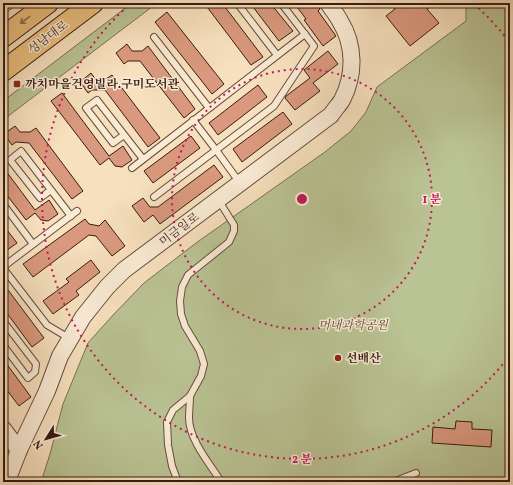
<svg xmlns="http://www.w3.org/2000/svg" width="513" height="485" viewBox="0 0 513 485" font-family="Vollkorn,'Noto Serif KR',serif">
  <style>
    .green { fill: #bac394; stroke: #787053 }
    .building { fill: #da997e; stroke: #371c12 }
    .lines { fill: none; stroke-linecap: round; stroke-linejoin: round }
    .service-casing { stroke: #674d3d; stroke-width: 8 }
    .tertiary-casing { stroke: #674d3d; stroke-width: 18 }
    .primary-casing { stroke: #371c12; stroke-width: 22 }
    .service { stroke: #faebd5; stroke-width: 6 }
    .tertiary { stroke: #faebd5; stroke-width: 16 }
    .primary { stroke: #ecc07f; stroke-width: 20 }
    .oneway { stroke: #926e48 }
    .ring { fill: none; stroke: #c2185b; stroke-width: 2; stroke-dasharray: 2 4 }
    .poi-dot { fill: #8f2418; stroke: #faebd5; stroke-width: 1.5 }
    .labels { text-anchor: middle; stroke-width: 3; stroke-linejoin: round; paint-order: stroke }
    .street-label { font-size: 12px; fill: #371c12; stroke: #faebd5 }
    .poi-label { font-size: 12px; font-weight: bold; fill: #371c12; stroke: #faebd5; text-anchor: start }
    .park-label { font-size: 12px; font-style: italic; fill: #5e4e39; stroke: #faebd5 }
    .centre { fill: #c2185b; stroke: #faebd5; stroke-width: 2 }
    .ring-label { font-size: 12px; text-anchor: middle; font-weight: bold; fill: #c2185b; stroke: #faebd5; stroke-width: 3; stroke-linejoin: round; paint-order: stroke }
  </style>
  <rect width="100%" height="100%" fill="#f7e0be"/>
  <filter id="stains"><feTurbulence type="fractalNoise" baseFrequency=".005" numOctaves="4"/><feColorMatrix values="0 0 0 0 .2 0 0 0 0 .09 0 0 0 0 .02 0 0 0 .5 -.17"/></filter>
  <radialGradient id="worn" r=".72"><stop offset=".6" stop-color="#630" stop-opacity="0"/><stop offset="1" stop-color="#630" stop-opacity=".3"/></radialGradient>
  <g class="green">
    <path d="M3 3H19L3 15Z"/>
    <path d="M132 3H157L3 120V101Z"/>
    <path d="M466 3H510V482H41L50 454 63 404 88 343 114 314 144 283 196 243 325 152 351 131 366 112 377 87 466 21Z"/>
  </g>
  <g class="building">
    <path d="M204 3H222L263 57 251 65Z"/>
    <path d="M250 3H270L293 31 279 41Z"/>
    <path d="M294 3H315L320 9 318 11 336 36 323 46 304 20 306 19Z"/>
    <path d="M390 3H436L427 9 439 23 410 46 386 16 395 9Z"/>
    <path d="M167 12 224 84 212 94 155 22Z"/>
    <path d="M127 44 132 51H142L148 46 195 109 184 118 140 61H128L124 64 116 53Z"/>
    <path d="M328 51 338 64 313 83 320 91 295 110 285 98 286 96 310 78 304 70Z"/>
    <path d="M91 73 96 80 106 79 112 75 160 138 148 147 105 90H92L88 93 80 82Z"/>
    <path d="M258 85 267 97 218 135 209 123Z"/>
    <path d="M62 93 109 156 123 146 132 160 122 167 115 166 109 158 100 165 51 101Z"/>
    <path d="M283 112 292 124 242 162 233 149Z"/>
    <path d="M15 126 20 132H30L36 128 83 191 72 199 29 143 16 142 12 145 4 134Z"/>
    <path d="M191 136 200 148 153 183 144 171Z"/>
    <path d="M214 165 223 177 160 224 153 215 144 222 132 206 143 198 150 207H158Z"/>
    <path d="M3 167 35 210 49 200 58 214 48 221 41 220 35 213 26 220 3 190Z"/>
    <path d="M85 219 89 224 99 226 105 220 125 246 112 256 96 236 89 235 33 277 23 264Z"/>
    <path d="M3 225 17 243 3 253Z"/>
    <path d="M91 260 100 272 76 291 79 295 53 314 43 301 69 282 66 279Z"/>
    <path d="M8 290 44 338 32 347 3 308V294Z"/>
    <path d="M3 359 31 397 19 406 3 385Z"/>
    <path d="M456 421 472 422V429L492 430 491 447 432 443 433 427 455 429Z"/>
    <path d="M3 445 8 452 3 465Z"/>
  </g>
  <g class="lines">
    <defs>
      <g id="service">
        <path d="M237 3 277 55"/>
        <path d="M154 37 209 108"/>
        <path d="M193 120 216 150 240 183"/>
        <path d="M124 135 113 143 86 108 97 100 143 159"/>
        <path d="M132 168 305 34"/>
        <path d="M51 190 40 198 10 160 21 151 71 216"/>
        <path d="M154 197 274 106 314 46 281 3"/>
        <path d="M3 204 33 244"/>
        <path d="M3 267 77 211"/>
        <path d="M3 268 47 325 69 338"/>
        <path d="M3 321 36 364 35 372 28 378 3 345"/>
        <path d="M190 396C190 403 189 411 189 418 189 439 209 463 220 480"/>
        <path d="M178 482 172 466 168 445 167 422 173 410 190 396 201 376 204 364 200 351 185 326 181 314 180 301 182 287 188 275 229 242 234 231V225L219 201"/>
        <path d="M393 482 416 473"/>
      </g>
      <g id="tertiary">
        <path d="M3 429 19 450"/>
        <path d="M6 482 10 473 19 450 47 391 60 356 83 317 107 287 124 270 331 115C334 110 339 105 342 100 355 75 355 45 340 21 337 15 332 9 328 3"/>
      </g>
      <g id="primary">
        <path d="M3 37 48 3"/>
        <path d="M3 71 93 3"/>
      </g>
    </defs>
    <use href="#service" class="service-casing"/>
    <use href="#tertiary" class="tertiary-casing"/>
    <use href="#primary" class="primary-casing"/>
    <use href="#service" class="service"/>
    <use href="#tertiary" class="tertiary"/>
    <use href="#primary" class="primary"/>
  </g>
  <defs><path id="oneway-shaft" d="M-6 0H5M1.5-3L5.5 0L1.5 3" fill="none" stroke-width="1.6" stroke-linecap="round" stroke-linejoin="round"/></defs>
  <use class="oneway" href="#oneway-shaft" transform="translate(25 20) rotate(143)"/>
  <g class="ring">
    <circle cx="302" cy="199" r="130"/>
    <path d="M510 355A260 260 0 1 1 130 4M474 4A260 260 0 0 1 510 43"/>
  </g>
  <g class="poi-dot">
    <rect x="13" y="80" width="8" height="8" rx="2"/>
    <circle cx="338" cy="358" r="4"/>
  </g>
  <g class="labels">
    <g class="street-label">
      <text transform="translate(48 37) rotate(-37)" y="4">성남대로</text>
      <text transform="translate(179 229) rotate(-37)" y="4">미금일로</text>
    </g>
    <g class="poi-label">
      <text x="25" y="88">까치마을건영빌라.구미도서관</text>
      <text x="346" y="362">선배산</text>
    </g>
    <g class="park-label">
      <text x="353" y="329">머내과학공원</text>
    </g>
  </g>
  <circle cx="302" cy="199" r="6" class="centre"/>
  <g class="ring-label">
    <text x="432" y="203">1 분</text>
    <text x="302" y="463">2 분</text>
  </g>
  <rect width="513" height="485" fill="none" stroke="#f7e0be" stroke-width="16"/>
  <rect x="4" y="4" width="505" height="477" fill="none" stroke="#371c12" stroke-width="2"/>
  <rect x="8" y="8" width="497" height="469" fill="none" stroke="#371c12"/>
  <g transform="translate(46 439) rotate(233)" stroke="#faebd5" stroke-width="3" paint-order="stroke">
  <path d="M0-3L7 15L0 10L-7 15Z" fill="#371c12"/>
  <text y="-6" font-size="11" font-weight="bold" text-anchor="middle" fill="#371c12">N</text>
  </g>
  <rect width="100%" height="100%" filter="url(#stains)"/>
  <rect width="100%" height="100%" fill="url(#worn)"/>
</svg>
